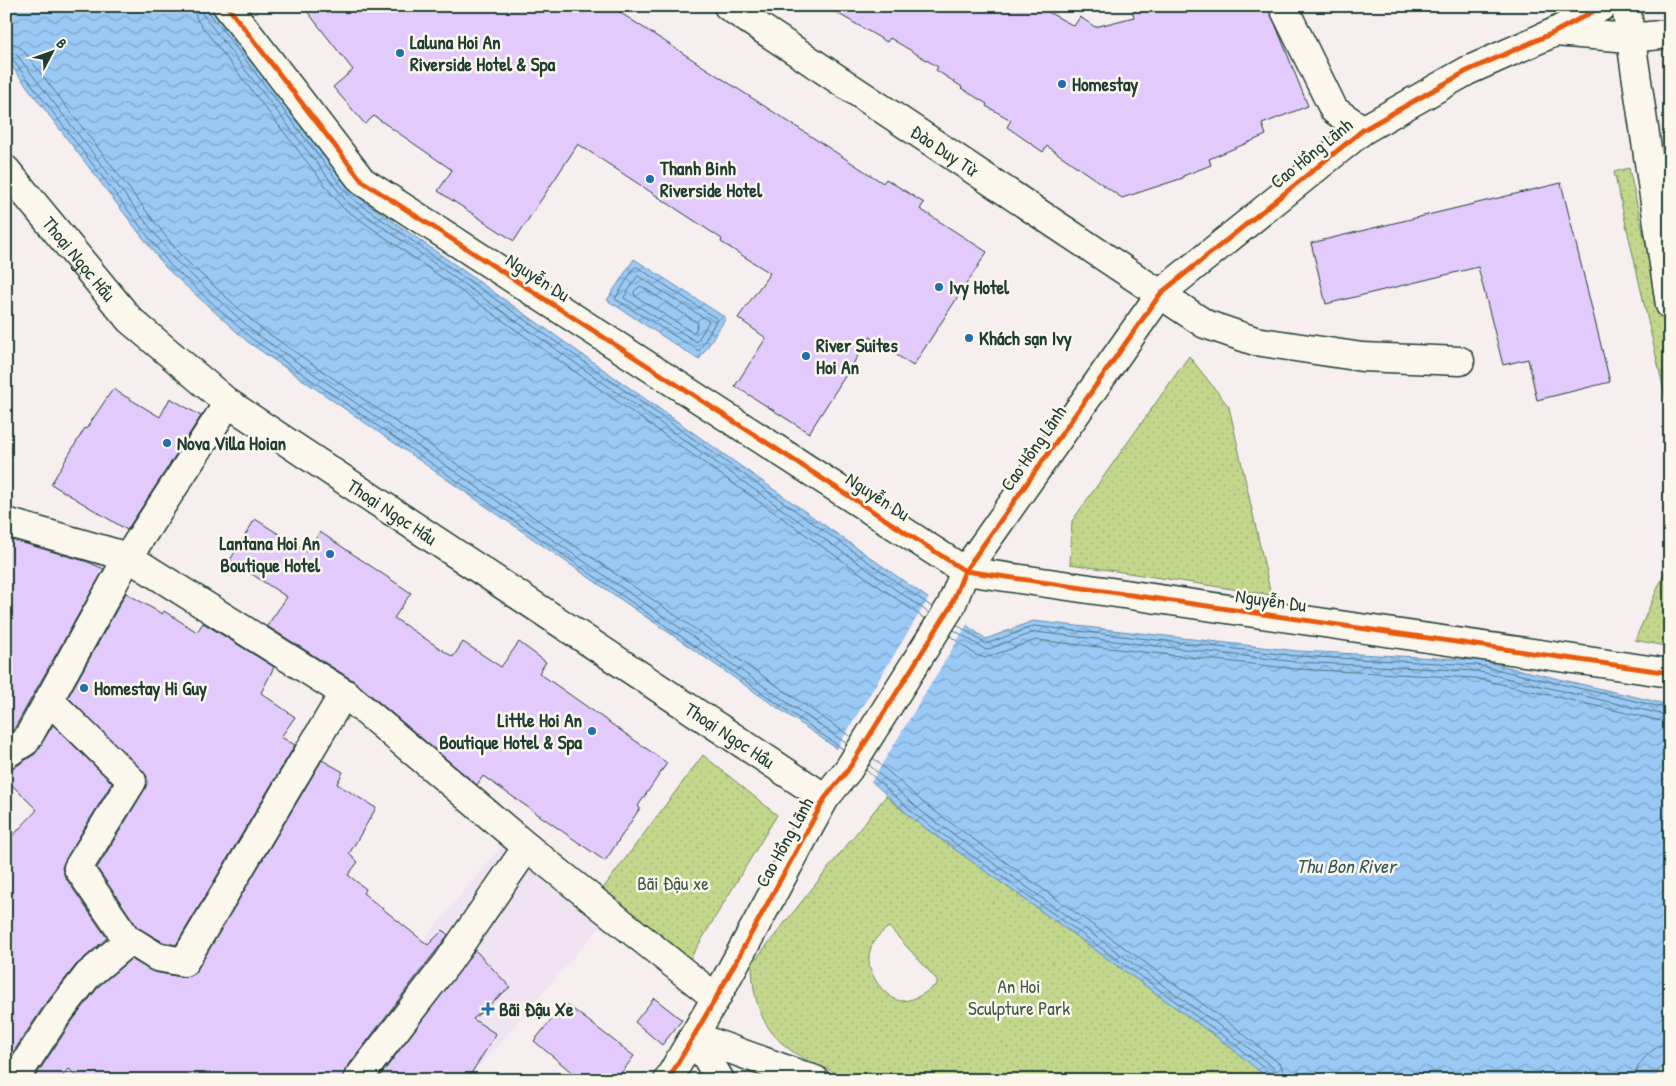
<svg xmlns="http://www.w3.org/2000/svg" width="1676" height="1086" viewBox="0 0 1676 1086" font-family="'Patrick Hand',sans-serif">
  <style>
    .built { fill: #f0e4f3 }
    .park { fill: url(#park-dots); stroke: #708a60; fill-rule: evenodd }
    .water { fill: url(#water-waves); stroke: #6991a8 }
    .pier { fill: #f6eeef }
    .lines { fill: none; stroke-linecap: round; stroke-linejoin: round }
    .shore { stroke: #507582; stroke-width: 1 }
    .building { fill: #e2cbfc; stroke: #1f3d34 }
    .minor-casing { stroke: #1f3d34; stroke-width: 31 }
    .minor { stroke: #fbf7ec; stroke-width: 28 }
    .cycleway-casing { stroke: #fbf7ec; stroke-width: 8 }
    .cycleway { stroke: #e8590c; stroke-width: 5 }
    .poi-dot { fill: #1f6fb2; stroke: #fbf7ec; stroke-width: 2 }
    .labels { text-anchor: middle; stroke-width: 5; stroke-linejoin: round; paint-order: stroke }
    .poi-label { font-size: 19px; font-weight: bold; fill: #1f3d34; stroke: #fbf7ec; text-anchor: start }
    .street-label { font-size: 19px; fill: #1f3d34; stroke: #fbf7ec }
    .park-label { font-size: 19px; fill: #405c46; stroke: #fbf7ec }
    .water-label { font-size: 20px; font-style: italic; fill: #38595b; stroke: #fbf7ec }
  </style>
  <defs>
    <pattern id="park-dots" width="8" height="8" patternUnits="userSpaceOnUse" patternTransform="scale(1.25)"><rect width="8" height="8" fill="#c2d78c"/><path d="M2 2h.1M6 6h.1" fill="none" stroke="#a6b979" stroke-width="1.8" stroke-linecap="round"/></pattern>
    <pattern id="water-waves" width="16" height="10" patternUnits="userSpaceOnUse" patternTransform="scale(1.25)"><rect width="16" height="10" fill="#9ac9f6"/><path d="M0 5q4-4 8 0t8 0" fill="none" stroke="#7da4c8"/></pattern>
  </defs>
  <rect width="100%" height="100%" fill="#f6eeef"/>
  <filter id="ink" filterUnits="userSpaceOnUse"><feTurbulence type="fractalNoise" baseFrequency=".02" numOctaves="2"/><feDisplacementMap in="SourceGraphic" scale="10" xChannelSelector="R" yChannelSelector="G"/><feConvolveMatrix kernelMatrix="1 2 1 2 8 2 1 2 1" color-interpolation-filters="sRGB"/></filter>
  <g filter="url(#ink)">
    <path class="built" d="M510 836 606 920 479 1067 414 951Z"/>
    <g class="park">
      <path d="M1629 168 1670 355V417L1614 172Z"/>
      <path d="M1189 356 1229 407 1271 595 1070 564 1072 521Z"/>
      <path d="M1670 560V647L1635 640Z"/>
      <path d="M703 755 777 815 685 967 601 891Z"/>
      <path d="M886 796 914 820 1225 1043 1270 1080H858C793 1059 753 1039 752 964ZM889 927 937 980V984C926 992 917 1000 902 1001 895 1001 887 994 882 989 864 968 863 944 889 927Z"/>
    </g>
    <g class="water">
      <path d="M6 6H210L353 193 986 639 1033 621 1298 651 1478 660 1670 705V1060L1651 1080H1270L1225 1043 914 820 833 746 248 342 166 268 6 59Z"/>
      <path d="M634 259 726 318 699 360 607 300Z"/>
    </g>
    <path class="pier" d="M930 596 968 623 870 784 835 751Z"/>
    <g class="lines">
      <g class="shore">
        <path d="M193 6 197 20 342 207 925 619"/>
        <path d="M200 6 203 15 346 201 929 613"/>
        <path d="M207 6 208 11 350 197 932 607"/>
        <path d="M6 43 15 44 23 50 180 255 259 327 851 737"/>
        <path d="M6 50 17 55 175 260 255 333 847 744"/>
        <path d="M6 56 12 59 170 265 251 338 843 749"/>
        <path d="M637 267 717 319 699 351 615 299 634 268Z"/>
        <path d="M638 276 709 321 697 342 624 298Z"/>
        <path d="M641 286 698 323 695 332H692L635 296 634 292Z"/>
        <path d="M957 625 986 644 1034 626 1297 656 1477 665 1670 709"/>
        <path d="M954 630 986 650 1035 632 1297 662 1476 671 1670 716"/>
        <path d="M950 636 976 655 985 658 1036 640 1296 669 1475 678 1670 723"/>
        <path d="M873 758 926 805 1236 1028 1281 1065 1286 1080"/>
        <path d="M869 765 921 811 1231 1034 1275 1069 1279 1080"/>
        <path d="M866 770 917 816 1228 1039 1271 1074 1273 1080"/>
        <path d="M1634 1080C1635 1064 1654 1044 1670 1043"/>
      </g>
    </g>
    <g class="building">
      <path d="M303 6H610L883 183 886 179 924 203 920 209 987 252 913 366 870 337 809 433 735 386 766 338 738 318 770 273 721 242 722 239 578 144 514 241 438 191 452 170 374 116 365 124 333 87 353 70Z"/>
      <path d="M825 6H1037L1074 26 1080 17 1095 27 1134 17 1131 6H1268L1308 106 1262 124 1266 135 1209 159 1211 165 1183 176V178L1122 198 1047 146 1043 152 1007 127 1011 120 986 106 987 104 961 88 962 87 936 70 938 67 890 38 887 42Z"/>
      <path d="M1561 183 1610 382 1537 400 1528 359 1503 365 1478 267 1326 304 1311 243Z"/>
      <path d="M113 389 160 417 170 398 201 416 127 530 51 484 85 428 86 429Z"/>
      <path d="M255 519 307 552 320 532 411 593 394 618 453 657 463 642 501 667 519 642 546 662 539 673 667 763 638 806 640 808 605 861 483 776 477 785 354 681 267 626 287 597 230 560Z"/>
      <path d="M6 538 88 562 104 569 13 731 6 728Z"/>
      <path d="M126 593 162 614 164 611 197 632 203 623 274 667 261 693 295 717 281 737 295 745 176 945 163 942 138 928 97 868 145 789 147 776 68 697Z"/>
      <path d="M53 725 112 783 65 860 62 868 65 877 107 938 76 965 44 1006 6 1063V843L37 810 6 779V770L15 767 35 754Z"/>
      <path d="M322 760 343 772 337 784 376 808 349 854 358 862 348 875 366 889 363 893 428 945 443 930 448 935 345 1070 342 1080H81L69 1069 59 1080H33L70 1024 99 986 131 959 154 972 181 977 190 976 197 970Z"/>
      <path d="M475 950 510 987 473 1019 496 1034 467 1080H377Z"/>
      <path d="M654 998 682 1020 662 1045 635 1022Z"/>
      <path d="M565 1003 634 1056 616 1080H581L534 1041Z"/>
    </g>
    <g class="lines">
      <defs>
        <g id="minor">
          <path d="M227 6 362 181 965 571 1670 673"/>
          <path id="s1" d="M728 6 1205 324 1255 341 1362 357 1460 361"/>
          <path d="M1283 6 1334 110 1363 130"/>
          <path d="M1626 6 1670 305"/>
          <path d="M1555 32 1630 38 1670 34"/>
          <path id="s2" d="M6 170 130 320 228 403 825 798"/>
          <path d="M6 522 128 557 344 693 527 847 716 998"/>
          <path d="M49 700 132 781 78 868 129 942"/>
          <path d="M6 754 26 741 128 557 228 403"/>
          <path d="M694 1036 815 1080"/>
          <path d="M694 1036 720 1080"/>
          <path d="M14 1080 57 1015 88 975 126 943 133 942 157 957 184 962 344 693"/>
          <path d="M357 1080 448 962 527 847"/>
          <path d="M668 1080 716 998 825 798 848 770 951 606 965 571 1161 293 1363 130 1467 71 1555 32 1603 6"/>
        </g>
      </defs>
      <use href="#minor" class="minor-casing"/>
      <use href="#minor" class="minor"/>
      <defs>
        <g id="cycleway">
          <path d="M227 6 362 181 965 571 1670 673"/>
          <path d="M668 1080 716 998 825 798 848 770 951 606 965 571 1161 293 1363 130 1467 71 1555 32 1603 6"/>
        </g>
      </defs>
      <use href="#cycleway" class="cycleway-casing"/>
      <use href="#cycleway" class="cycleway"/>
    </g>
  </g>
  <g class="poi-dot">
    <circle cx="400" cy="53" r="5"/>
    <circle cx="1062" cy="84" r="5"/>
    <circle cx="650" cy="179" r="5"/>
    <circle cx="939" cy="287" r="5"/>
    <circle cx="969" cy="338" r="5"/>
    <circle cx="806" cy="356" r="5"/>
    <circle cx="167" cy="443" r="5"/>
    <circle cx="330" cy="554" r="5"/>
    <circle cx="84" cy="688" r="5"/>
    <circle cx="592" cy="731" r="5"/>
    <path d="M485.5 1001.5h5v5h5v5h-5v5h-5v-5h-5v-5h5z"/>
  </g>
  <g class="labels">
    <g class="poi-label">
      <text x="410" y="49">Laluna Hoi An<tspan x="410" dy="22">Riverside Hotel &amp; Spa</tspan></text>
      <text x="1072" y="91">Homestay</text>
      <text x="660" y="175">Thanh Binh<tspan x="660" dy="22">Riverside Hotel</tspan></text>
      <text x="949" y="294">Ivy Hotel</text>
      <text x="979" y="345">Khách sạn Ivy</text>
      <text x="816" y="352">River Suites<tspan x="816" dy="22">Hoi An</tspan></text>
      <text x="177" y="450">Nova Villa Hoian</text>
      <text x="320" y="550" text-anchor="end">Lantana Hoi An<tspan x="320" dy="22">Boutique Hotel</tspan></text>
      <text x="94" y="695">Homestay Hi Guy</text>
      <text x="582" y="727" text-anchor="end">Little Hoi An<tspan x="582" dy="22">Boutique Hotel &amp; Spa</tspan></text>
      <text x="499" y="1016">Bãi Đậu Xe</text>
    </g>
    <g class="street-label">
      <text dy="7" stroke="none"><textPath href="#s1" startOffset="260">Đào Duy Từ</textPath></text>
      <text transform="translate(1311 153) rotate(-39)" y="7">Cao Hồng Lãnh</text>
      <text dy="7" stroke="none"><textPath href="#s2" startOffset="115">Thoại Ngọc Hầu</textPath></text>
      <text transform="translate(538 277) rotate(33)" y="7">Nguyễn Du</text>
      <text transform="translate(1033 448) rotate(-55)" y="7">Cao Hồng Lãnh</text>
      <text transform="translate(878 496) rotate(33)" y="7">Nguyễn Du</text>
      <text dy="7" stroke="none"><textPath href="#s2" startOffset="520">Thoại Ngọc Hầu</textPath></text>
      <text transform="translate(1271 600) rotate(8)" y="7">Nguyễn Du</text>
      <text dy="7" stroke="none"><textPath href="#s2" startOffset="925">Thoại Ngọc Hầu</textPath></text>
      <text transform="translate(784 842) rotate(-61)" y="7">Cao Hồng Lãnh</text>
    </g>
    <g class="park-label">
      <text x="673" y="890">Bãi Đậu xe</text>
      <text x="1019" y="993">An Hoi<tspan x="1019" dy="22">Sculpture Park</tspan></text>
    </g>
    <g class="water-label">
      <text x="1346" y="873">Thu Bon River</text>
    </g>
  </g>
  <rect width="1676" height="1086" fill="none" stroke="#fbf7ec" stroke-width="25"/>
  <rect x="12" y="12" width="1651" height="1061" fill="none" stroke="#1f3d34" stroke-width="2" filter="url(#ink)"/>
  <g transform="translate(52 52) rotate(49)" stroke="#fbf7ec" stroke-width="4" paint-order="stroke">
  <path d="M0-4L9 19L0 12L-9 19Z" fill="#1f3d34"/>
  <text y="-8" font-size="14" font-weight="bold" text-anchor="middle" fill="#1f3d34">B</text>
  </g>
</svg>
